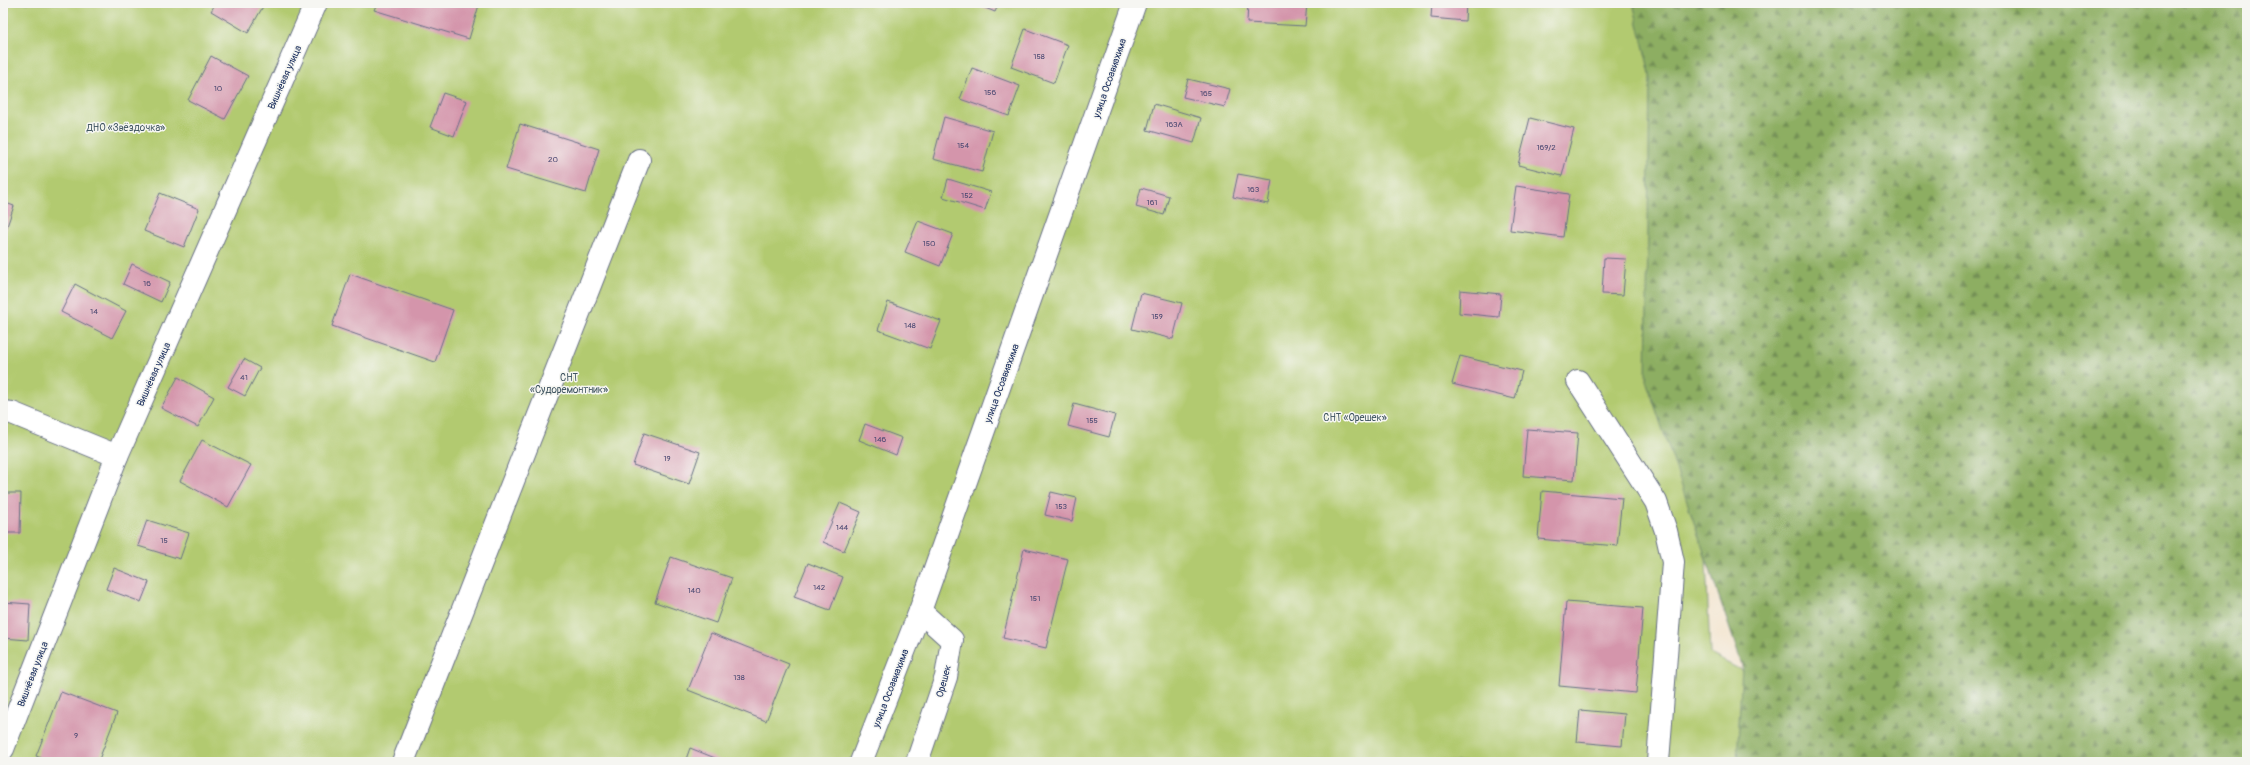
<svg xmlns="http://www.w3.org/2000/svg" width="2250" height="765" viewBox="0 0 2250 765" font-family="Pangolin,sans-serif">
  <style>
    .green { fill: #b2ca70; stroke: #667c67 }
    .forest { fill: url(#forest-firs); stroke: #546e60 }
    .building { fill: #d495ab }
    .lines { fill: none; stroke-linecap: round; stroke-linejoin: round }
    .minor-casing { stroke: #676f86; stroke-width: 24 }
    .minor { stroke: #fff; stroke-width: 22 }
    .labels { text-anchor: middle; stroke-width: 3; stroke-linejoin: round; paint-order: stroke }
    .number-label { font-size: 8px; fill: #494871 }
    .street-label { font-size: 10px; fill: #1b2f5e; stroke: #f6f6f2 }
    .park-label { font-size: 10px; fill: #415662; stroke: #f6f6f2 }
  </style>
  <defs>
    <pattern id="forest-firs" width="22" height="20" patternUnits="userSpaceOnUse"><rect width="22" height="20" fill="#8dae62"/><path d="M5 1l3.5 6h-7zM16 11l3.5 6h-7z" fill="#728e54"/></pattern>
  </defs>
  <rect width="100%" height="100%" fill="#f6f6f2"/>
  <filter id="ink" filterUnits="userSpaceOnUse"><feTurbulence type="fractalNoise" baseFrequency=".025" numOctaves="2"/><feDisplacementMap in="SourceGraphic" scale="8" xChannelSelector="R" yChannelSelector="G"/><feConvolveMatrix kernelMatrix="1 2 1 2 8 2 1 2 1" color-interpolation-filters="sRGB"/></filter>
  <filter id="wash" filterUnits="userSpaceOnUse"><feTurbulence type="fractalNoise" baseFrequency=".012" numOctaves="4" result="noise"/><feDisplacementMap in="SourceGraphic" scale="16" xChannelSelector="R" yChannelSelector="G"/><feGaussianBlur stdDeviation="0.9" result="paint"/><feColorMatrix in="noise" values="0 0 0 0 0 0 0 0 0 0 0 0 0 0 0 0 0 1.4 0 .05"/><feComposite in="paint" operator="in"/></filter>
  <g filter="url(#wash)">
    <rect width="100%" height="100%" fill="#f4e6d1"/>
    <path class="green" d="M3 3H1683L1710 654 1918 762H3Z"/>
    <path class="forest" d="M1633 3H2247V762H1737L1742 665 1646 380 1650 74Z"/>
    <g id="blocks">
      <g class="building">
        <path d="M216 3H265L248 33 211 11Z"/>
        <path d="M377 3H472L479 5 469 39 374 10Z"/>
        <path d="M973 3H999L995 12Z"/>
        <path d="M1248 3H1307L1305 26 1247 23Z"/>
        <path d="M1432 3H1466L1465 21 1431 18Z"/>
        <path d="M1025 29 1068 45 1054 83 1011 67Z"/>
        <path d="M211 56 248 76 225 119 188 100Z"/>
        <path d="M972 68 1020 86 1009 116 960 99Z"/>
        <path d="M1188 79 1230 89 1225 107 1183 97Z"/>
        <path d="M443 93 467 101 454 136 430 127Z"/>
        <path d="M1154 104 1201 118 1194 143 1147 130Z"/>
        <path d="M944 117 993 131 982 172 933 159Z"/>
        <path d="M1530 118 1574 129 1562 176 1518 165Z"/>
        <path d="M520 124 599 149 586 193 506 169Z"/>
        <path d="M1238 174 1272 180 1268 204 1233 197Z"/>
        <path d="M948 179 991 192 985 210 943 197Z"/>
        <path d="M1516 186 1569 194 1563 237 1510 230Z"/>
        <path d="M1141 188 1169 196 1164 215 1136 207Z"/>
        <path d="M160 193 199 209 184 247 144 231Z"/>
        <path d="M3 202 14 206 3 238Z"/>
        <path d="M918 221 953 234 940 266 905 252Z"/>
        <path d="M1604 258 1626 259 1623 295 1602 294Z"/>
        <path d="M132 264 170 282 161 302 123 284Z"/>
        <path d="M350 274 453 310 435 362 332 326Z"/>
        <path d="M75 284 126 311 112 338 61 312Z"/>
        <path d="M1460 290 1501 294 1499 317 1459 313Z"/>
        <path d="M1141 293 1182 303 1173 339 1132 329Z"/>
        <path d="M888 302 941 321 930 349 878 330Z"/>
        <path d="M1460 356 1522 371 1515 399 1452 384Z"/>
        <path d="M244 359 260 368 245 396 228 387Z"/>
        <path d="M178 377 214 397 198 427 161 408Z"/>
        <path d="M1074 404 1115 415 1109 437 1068 426Z"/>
        <path d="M865 424 902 438 896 455 859 440Z"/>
        <path d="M1527 429 1578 433 1574 480 1523 476Z"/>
        <path d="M644 433 700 452 689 484 633 465Z"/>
        <path d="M202 440 251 465 228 507 180 481Z"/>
        <path d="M1542 491 1622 498 1617 546 1538 539Z"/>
        <path d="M1051 492 1077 498 1072 521 1045 515Z"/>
        <path d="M3 493H21L20 533H3Z"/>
        <path d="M840 503 861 512 844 551 823 542Z"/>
        <path d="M147 520 189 533 180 559 138 546Z"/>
        <path d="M1024 549 1068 559 1046 648 1003 638Z"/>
        <path d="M671 557 732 578 716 623 655 602Z"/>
        <path d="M808 563 843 577 830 610 794 597Z"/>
        <path d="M114 568 149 582 141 602 106 589Z"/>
        <path d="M3 602 30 604 28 640 3 638Z"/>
        <path d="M1566 602 1643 608 1636 693 1559 686Z"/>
        <path d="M711 633 789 664 766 721 688 690Z"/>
        <path d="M61 692 117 713 98 762H51L36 756Z"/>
        <path d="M1580 710 1625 714 1622 746 1577 742Z"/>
        <path d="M690 748 725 762H685Z"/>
      </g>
    </g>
  </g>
  <g filter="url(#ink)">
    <use href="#blocks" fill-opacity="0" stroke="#676f86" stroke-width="1"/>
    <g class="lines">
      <defs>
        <g id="minor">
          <path d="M1578 381 1656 502 1666 531 1673 562 1658 762"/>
          <path d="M3 412 12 413 117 456"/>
          <path d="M3 749 117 456 316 3"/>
          <path d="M403 762 639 160"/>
          <path d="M861 762 920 611 1135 3"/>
          <path d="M917 762 946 677 952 640 920 611"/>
        </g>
      </defs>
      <use href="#minor" class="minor-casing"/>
      <use href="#minor" class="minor"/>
    </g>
  </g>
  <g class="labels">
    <g class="number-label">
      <text x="1039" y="59">158</text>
      <text x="218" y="91">10</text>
      <text x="990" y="95">156</text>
      <text x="1206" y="96">165</text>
      <text x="1174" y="127">163А</text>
      <text x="963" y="148">154</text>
      <text x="1546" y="150">169/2</text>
      <text x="553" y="162">20</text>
      <text x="1253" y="192">163</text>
      <text x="967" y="198">152</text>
      <text x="1152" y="205">161</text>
      <text x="929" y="246">150</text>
      <text x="147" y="286">16</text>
      <text x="94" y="314">14</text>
      <text x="1157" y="319">159</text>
      <text x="910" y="328">148</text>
      <text x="244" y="380">41</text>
      <text x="1092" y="423">155</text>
      <text x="880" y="442">146</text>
      <text x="667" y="461">19</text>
      <text x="1061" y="509">153</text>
      <text x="842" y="530">144</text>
      <text x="164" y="543">15</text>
      <text x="819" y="590">142</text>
      <text x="694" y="593">140</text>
      <text x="1035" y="601">151</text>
      <text x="739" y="680">138</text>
      <text x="76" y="738">9</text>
    </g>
    <g class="street-label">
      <text transform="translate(284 77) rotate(-66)" y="4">Вишнёвая улица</text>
      <text transform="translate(1109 78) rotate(-71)" y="4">улица Осоавиахима</text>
      <text transform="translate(153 374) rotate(-66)" y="4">Вишнёвая улица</text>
      <text transform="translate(1001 383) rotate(-70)" y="4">улица Осоавиахима</text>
      <text transform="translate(32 674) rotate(-69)" y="4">Вишнёвая улица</text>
      <text transform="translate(943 681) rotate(-75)" y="4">Орешек</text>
      <text transform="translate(890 688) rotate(-69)" y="4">улица Осоавиахима</text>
    </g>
    <g class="park-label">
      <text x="126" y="131">ДНО «Звёздочка»</text>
      <text x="569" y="381">СНТ<tspan x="569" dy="12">«Судоремонтник»</tspan></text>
      <text x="1355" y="421">СНТ «Орешек»</text>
    </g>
  </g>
  <rect width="2250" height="765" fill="none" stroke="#f6f6f2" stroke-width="16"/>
</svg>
